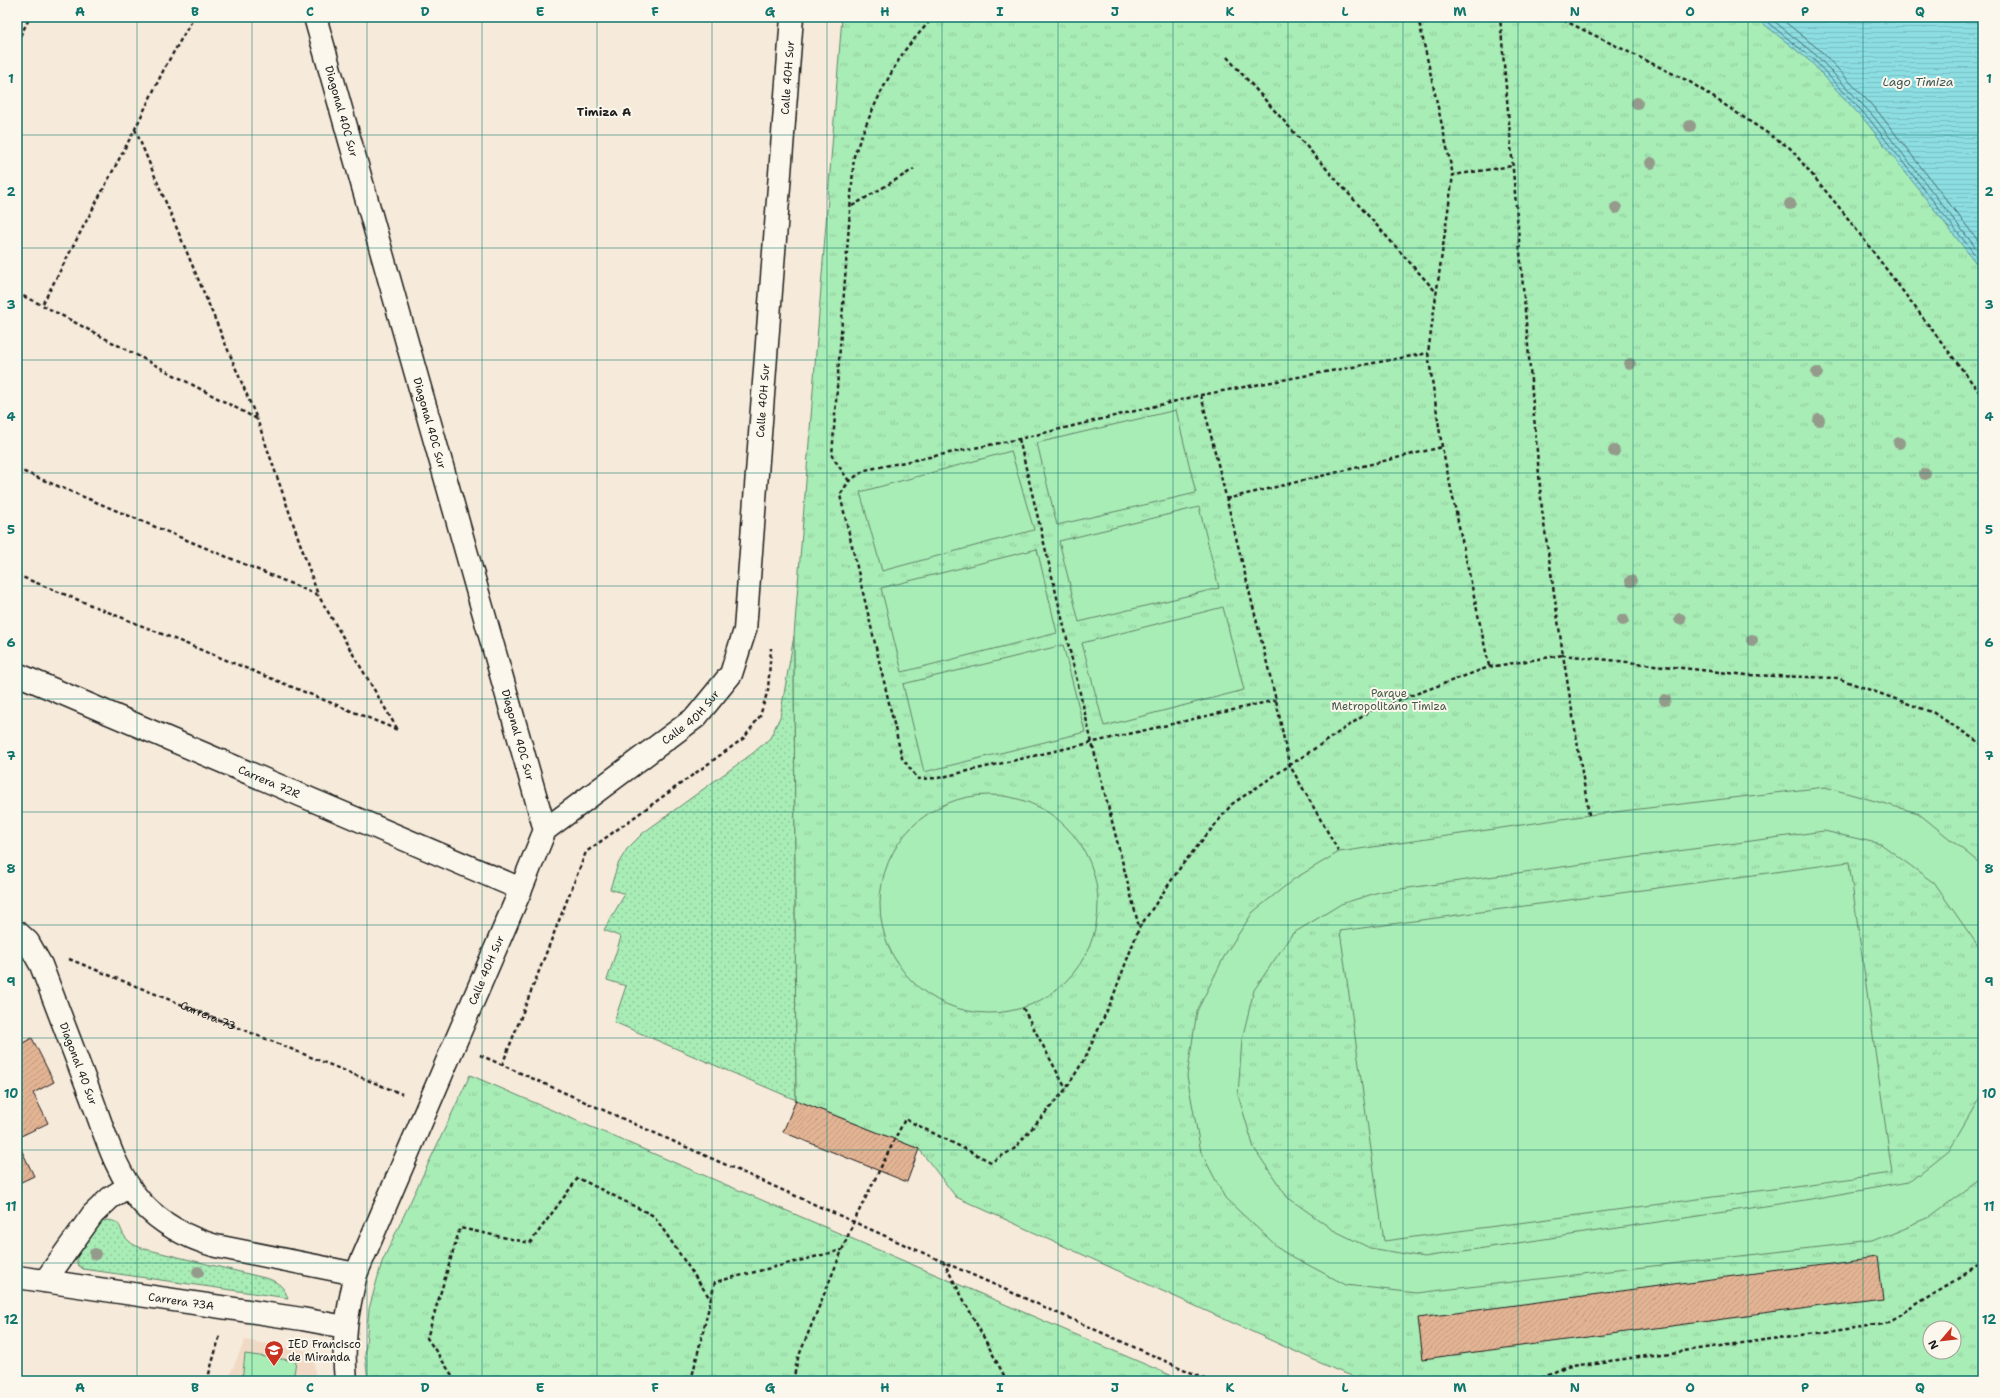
<svg xmlns="http://www.w3.org/2000/svg" width="2000" height="1398" viewBox="0 0 2000 1398" font-family="'Shantell Sans',sans-serif">
  <style>
    .built { fill: #f0dac5 }
    .grass { fill: url(#grass-dots); stroke: #628469 }
    .park { fill: url(#park-tufts); stroke: #628469; fill-rule: evenodd }
    .garden { fill: #a8ecb6; stroke: #628469 }
    .water { fill: url(#water-rules); stroke: #5f9093 }
    .lines { fill: none; stroke-linecap: round; stroke-linejoin: round }
    .shore { stroke: #496a6c; stroke-width: 1 }
    .building { fill: url(#building-hatch); stroke: #1c1c1c }
    .street-casing { stroke: #1c1c1c; stroke-width: 25 }
    .secondary-casing { stroke: #1c1c1c; stroke-width: 25 }
    .path { stroke: #1c1c1c; stroke-width: 2.5; stroke-dasharray: 4 3; stroke-linecap: butt }
    .street { stroke: #fbf7ec; stroke-width: 22 }
    .secondary { stroke: #fbf7ec; stroke-width: 22 }
    .tree { fill: #959b8b }
    .grid { fill: none; stroke: #0f766e; stroke-width: 1; stroke-opacity: 0.55 }
    .labels { text-anchor: middle; stroke-width: 4; stroke-linejoin: round; paint-order: stroke }
    .street-label { font-size: 11px; fill: #1c1c1c; stroke: #fbf7ec }
    .park-label { font-size: 11px; fill: #465a4a; stroke: #fbf7ec }
    .poi-label { font-size: 11px; fill: #1c1c1c; stroke: #fbf7ec; text-anchor: start }
    .water-label { font-size: 12px; font-style: italic; fill: #3e5658; stroke: #fbf7ec }
    .neighbourhood-label { font-size: 12px; font-weight: bold; fill: #1c1c1c; stroke: #fbf7ec }
    .neatline { fill: none; stroke: #0f766e; stroke-width: 1.5 }
    .grid-label { font-size: 13px; text-anchor: middle; font-weight: bold; fill: #0f766e }
  </style>
  <defs>
    <pattern id="grass-dots" width="8" height="8" patternUnits="userSpaceOnUse"><rect width="8" height="8" fill="#a8ecb6"/><path d="M2 2h.1M6 6h.1" fill="none" stroke="#90ca9c" stroke-width="1.8" stroke-linecap="round"/></pattern>
    <pattern id="park-tufts" width="24" height="20" patternUnits="userSpaceOnUse"><rect width="24" height="20" fill="#a8ecb6"/><path d="M3 7l-1-3M5 7V3M7 7l1-3M15 17l-1-3M17 17v-4M19 17l1-3" fill="none" stroke="#90ca9c"/></pattern>
    <pattern id="water-rules" width="6" height="5" patternUnits="userSpaceOnUse"><rect width="6" height="5" fill="#8cdee3"/><path d="M0 2.5h6" fill="none" stroke="#78bec2"/></pattern>
    <pattern id="building-hatch" width="6" height="6" patternUnits="userSpaceOnUse"><rect width="6" height="6" fill="#e3b494"/><path d="M-1 1l2-2M0 6l6-6M5 7l2-2" fill="none" stroke="#c29a7f"/></pattern>
  </defs>
  <rect width="100%" height="100%" fill="#f6eada"/>
  <filter id="ink" filterUnits="userSpaceOnUse"><feTurbulence type="fractalNoise" baseFrequency=".025" numOctaves="2"/><feDisplacementMap in="SourceGraphic" scale="8" xChannelSelector="R" yChannelSelector="G"/><feConvolveMatrix kernelMatrix="1 2 1 2 8 2 1 2 1" color-interpolation-filters="sRGB"/></filter>
  <g filter="url(#ink)">
    <path class="built" d="M245 1340 313 1352 316 1381H227Z"/>
    <g class="grass">
      <path d="M794 636 796 1100 614 1022 626 986 607 980 621 937 604 930 625 894 610 889 618 864 627 849 643 833 753 753 770 738 780 717Z"/>
      <path d="M107 1220C124 1221 118 1231 128 1240 132 1245 139 1247 145 1249L269 1279C280 1283 284 1288 288 1298L83 1269 77 1264V1252L100 1223Z"/>
    </g>
    <g class="park">
      <path d="M842 17H1983V1381H1365L1336 1370 956 1197 919 1149 796 1100 794 636ZM1930 1328H1954V1352H1930Z"/>
      <path d="M470 1075 1184 1381H368L365 1355 369 1309 382 1262Z"/>
    </g>
    <g class="garden">
      <path d="M1176 410 1196 493 1057 525 1037 443Z"/>
      <path d="M1011 451 1034 530 882 571 860 492Z"/>
      <path d="M1199 507 1219 588 1079 622 1059 541Z"/>
      <path d="M1037 549 1057 633 902 672 881 588Z"/>
      <path d="M1223 607 1244 690 1104 726 1082 643Z"/>
      <path d="M1063 645 1085 732 924 772 903 684Z"/>
      <path d="M1825 787 1918 813 1983 866V953L1934 883 1881 844 1824 831 1379 892 1341 904 1292 934 1254 990 1242 1039 1238 1095 1254 1148 1287 1197 1333 1230 1370 1248 1424 1257 1805 1200 1909 1182 1949 1150 1983 1092V1174L1978 1181 1928 1218 1872 1241 1416 1293 1346 1285 1282 1251 1225 1198 1201 1152 1187 1076 1197 1011 1226 953 1253 912 1294 879 1339 852 1589 815Z"/>
      <circle cx="989" cy="904" r="109"/>
      <path d="M1849 862 1892 1173 1384 1241 1340 931Z"/>
      <path d="M245 1354 296 1361 293 1381H242Z"/>
    </g>
    <path class="water" d="M1755 17H1983V272L1867 123 1811 62Z"/>
    <g class="lines">
      <g class="shore">
        <path d="M1761 17 1814 60 1870 120 1983 265"/>
        <path d="M1769 17 1817 56 1874 117 1983 257"/>
        <path d="M1779 17 1821 51 1879 113 1983 247"/>
      </g>
    </g>
    <g class="building">
      <path d="M32 1038 54 1082 33 1093 48 1123 17 1138V1046Z"/>
      <path d="M796 1100 919 1149 907 1182 783 1132Z"/>
      <path d="M17 1141 34 1176 17 1184Z"/>
      <path d="M1877 1257 1882 1298 1423 1359 1418 1318Z"/>
    </g>
    <g class="lines">
      <defs>
        <g id="street">
          <path id="s2" d="M315 17 545 830"/>
          <path id="s3" d="M521 889 545 830 696 717 731 674 745 630 792 17"/>
          <path id="s4" d="M17 932 28 942 41 965C58 1009 75 1054 92 1099 105 1134 116 1174 141 1202 162 1225 188 1238 216 1246L356 1274"/>
          <path id="s5" d="M17 1277 302 1319 345 1327"/>
          <path d="M45 1281 93 1214 110 1198 129 1186"/>
        </g>
        <g id="secondary">
          <path id="s6" d="M17 674 521 889 356 1274C347 1312 342 1342 346 1381"/>
        </g>
      </defs>
      <use href="#street" class="street-casing"/>
      <use href="#secondary" class="secondary-casing"/>
      <g class="path">
        <path d="M1418 17 1453 175"/>
        <path d="M1557 17 1690 82 1790 148 1843 212 1983 397"/>
        <path d="M17 42 30 17"/>
        <path d="M1227 57 1436 292"/>
        <path d="M135 129 257 419 42 305 135 129 165 67 194 17"/>
        <path d="M852 206 914 169"/>
        <path d="M17 293 42 305"/>
        <path d="M1201 395 1276 700 1289 764 1339 852"/>
        <path d="M1019 439 1092 743 1139 927"/>
        <path d="M17 469 318 595 257 419"/>
        <path d="M849 481 832 456 854 156C867 119 884 83 905 50 914 39 924 28 933 17"/>
        <path d="M1226 499 1442 447"/>
        <path d="M17 575 398 730 318 595"/>
        <path d="M1489 666 1442 447 1428 353 1453 175 1512 166"/>
        <path d="M1276 700 938 778 918 779 902 758 840 495 849 481 865 470 1019 439 1201 395 1428 353"/>
        <path d="M1589 815 1563 655 1747 675 1837 678 1934 713 1983 745"/>
        <path id="s1" d="M69 959 402 1094"/>
        <path d="M1023 1008 1066 1089"/>
        <path d="M480 1055 1210 1381"/>
        <path d="M502 1065 586 852 744 738 760 716 768 690 771 648"/>
        <path d="M943 1261 1007 1381"/>
        <path d="M207 1381 220 1335"/>
        <path d="M456 1381 427 1338 460 1228 530 1243 578 1178 654 1216 711 1300"/>
        <path d="M691 1381 715 1282 842 1250"/>
        <path d="M793 1381 798 1358 854 1221 905 1119 991 1162 1014 1149 1066 1089 1085 1058 1111 1002 1139 928 1182 865 1232 804 1372 710 1489 667 1563 655 1542 510 1500 17"/>
        <path d="M1535 1381 1565 1367 1884 1324 1983 1264"/>
      </g>
      <use href="#street" class="street"/>
      <use href="#secondary" class="secondary"/>
    </g>
    <g class="tree">
      <circle cx="1637" cy="103" r="6"/>
      <circle cx="1690" cy="126" r="6"/>
      <circle cx="1651" cy="163" r="6"/>
      <circle cx="1790" cy="204" r="6"/>
      <circle cx="1616" cy="208" r="6"/>
      <circle cx="1630" cy="364" r="6"/>
      <circle cx="1817" cy="373" r="6"/>
      <circle cx="1819" cy="420" r="6"/>
      <circle cx="1899" cy="443" r="6"/>
      <circle cx="1614" cy="451" r="6"/>
      <circle cx="1925" cy="474" r="6"/>
      <circle cx="1631" cy="581" r="6"/>
      <circle cx="1680" cy="619" r="6"/>
      <circle cx="1623" cy="620" r="6"/>
      <circle cx="1752" cy="640" r="6"/>
      <circle cx="1665" cy="700" r="6"/>
      <circle cx="95" cy="1254" r="6"/>
      <circle cx="198" cy="1272" r="6"/>
    </g>
  </g>
  <path class="grid" d="M137 17V1381M252 17V1381M367 17V1381M482 17V1381M597 17V1381M712 17V1381M827 17V1381M942 17V1381M1058 17V1381M1173 17V1381M1288 17V1381M1403 17V1381M1518 17V1381M1633 17V1381M1748 17V1381M1863 17V1381M17 135H1983M17 248H1983M17 360H1983M17 473H1983M17 586H1983M17 699H1983M17 812H1983M17 925H1983M17 1038H1983M17 1150H1983M17 1263H1983"/>
  <defs>
    <symbol id="school-pin" viewBox="-11 -11 22 30"><path d="M0 17L-7.5 6A9.5 9.5 0 1 1 7.5 6Z" fill="#c8321e" stroke="#fbf7ec"/><path d="M0-5L7-2L0 1L-7-2ZM-4 1L0 2.5L4 1V4Q0 6-4 4Z" fill="#fff"/></symbol>
  </defs>
  <g fill-rule="evenodd">
    <use href="#school-pin" x="263" y="1339" width="22" height="30"/>
  </g>
  <g class="labels">
    <g class="street-label">
      <text dy="4" stroke="none"><textPath href="#s3" startOffset="908">Calle 40H Sur</textPath></text>
      <text dy="4" stroke="none"><textPath href="#s2" startOffset="98">Diagonal 40C Sur</textPath></text>
      <text dy="4" stroke="none"><textPath href="#s3" startOffset="584">Calle 40H Sur</textPath></text>
      <text dy="4" stroke="none"><textPath href="#s2" startOffset="422">Diagonal 40C Sur</textPath></text>
      <text dy="4" stroke="none"><textPath href="#s3" startOffset="248">Calle 40H Sur</textPath></text>
      <text dy="4" stroke="none"><textPath href="#s2" startOffset="746">Diagonal 40C Sur</textPath></text>
      <text dy="4" stroke="none"><textPath href="#s6" startOffset="274">Carrera 72R</textPath></text>
      <text transform="translate(486 970) rotate(-67)" y="4">Calle 40H Sur</text>
      <text dy="4" stroke="none"><textPath href="#s1" startOffset="150">Carrera 73</textPath></text>
      <text dy="4" stroke="none"><textPath href="#s4" startOffset="147">Diagonal 40 Sur</textPath></text>
      <text dy="4" stroke="none"><textPath href="#s5" startOffset="166">Carrera 73A</textPath></text>
    </g>
    <g class="park-label">
      <text x="1389" y="697">Parque<tspan x="1389" dy="13">Metropolitano Timiza</tspan></text>
    </g>
    <g class="poi-label">
      <text x="288" y="1348">IED Francisco<tspan x="288" dy="13">de Miranda</tspan></text>
    </g>
    <g class="water-label">
      <text x="1918" y="86">Lago Timiza</text>
    </g>
    <g class="neighbourhood-label">
      <text x="604" y="116">Timiza A</text>
    </g>
  </g>
  <rect width="2000" height="1398" fill="none" stroke="#fbf7ec" stroke-width="44"/>
  <g transform="translate(1942 1340) rotate(242)"><circle r="19" fill="#fbf7ec" stroke="#a29f99"/>
  <path d="M0-3L7 15L0 10L-7 15Z" fill="#c8321e"/>
  <text y="-6" font-size="11" font-weight="bold" text-anchor="middle" fill="#1c1c1c">N</text>
  </g>
  <rect x="22" y="22" width="1956" height="1354" class="neatline"/>
  <g class="grid-label">
    <text x="80" y="16">A</text>
    <text x="195" y="16">B</text>
    <text x="310" y="16">C</text>
    <text x="425" y="16">D</text>
    <text x="540" y="16">E</text>
    <text x="655" y="16">F</text>
    <text x="770" y="16">G</text>
    <text x="885" y="16">H</text>
    <text x="1000" y="16">I</text>
    <text x="1115" y="16">J</text>
    <text x="1230" y="16">K</text>
    <text x="1345" y="16">L</text>
    <text x="1460" y="16">M</text>
    <text x="1575" y="16">N</text>
    <text x="1690" y="16">O</text>
    <text x="1805" y="16">P</text>
    <text x="1920" y="16">Q</text>
    <text x="11" y="83">1</text>
    <text x="1989" y="83">1</text>
    <text x="11" y="196">2</text>
    <text x="1989" y="196">2</text>
    <text x="11" y="309">3</text>
    <text x="1989" y="309">3</text>
    <text x="11" y="421">4</text>
    <text x="1989" y="421">4</text>
    <text x="11" y="534">5</text>
    <text x="1989" y="534">5</text>
    <text x="11" y="647">6</text>
    <text x="1989" y="647">6</text>
    <text x="11" y="760">7</text>
    <text x="1989" y="760">7</text>
    <text x="11" y="873">8</text>
    <text x="1989" y="873">8</text>
    <text x="11" y="986">9</text>
    <text x="1989" y="986">9</text>
    <text x="11" y="1098">10</text>
    <text x="1989" y="1098">10</text>
    <text x="11" y="1211">11</text>
    <text x="1989" y="1211">11</text>
    <text x="11" y="1324">12</text>
    <text x="1989" y="1324">12</text>
    <text x="80" y="1392">A</text>
    <text x="195" y="1392">B</text>
    <text x="310" y="1392">C</text>
    <text x="425" y="1392">D</text>
    <text x="540" y="1392">E</text>
    <text x="655" y="1392">F</text>
    <text x="770" y="1392">G</text>
    <text x="885" y="1392">H</text>
    <text x="1000" y="1392">I</text>
    <text x="1115" y="1392">J</text>
    <text x="1230" y="1392">K</text>
    <text x="1345" y="1392">L</text>
    <text x="1460" y="1392">M</text>
    <text x="1575" y="1392">N</text>
    <text x="1690" y="1392">O</text>
    <text x="1805" y="1392">P</text>
    <text x="1920" y="1392">Q</text>
  </g>
</svg>
